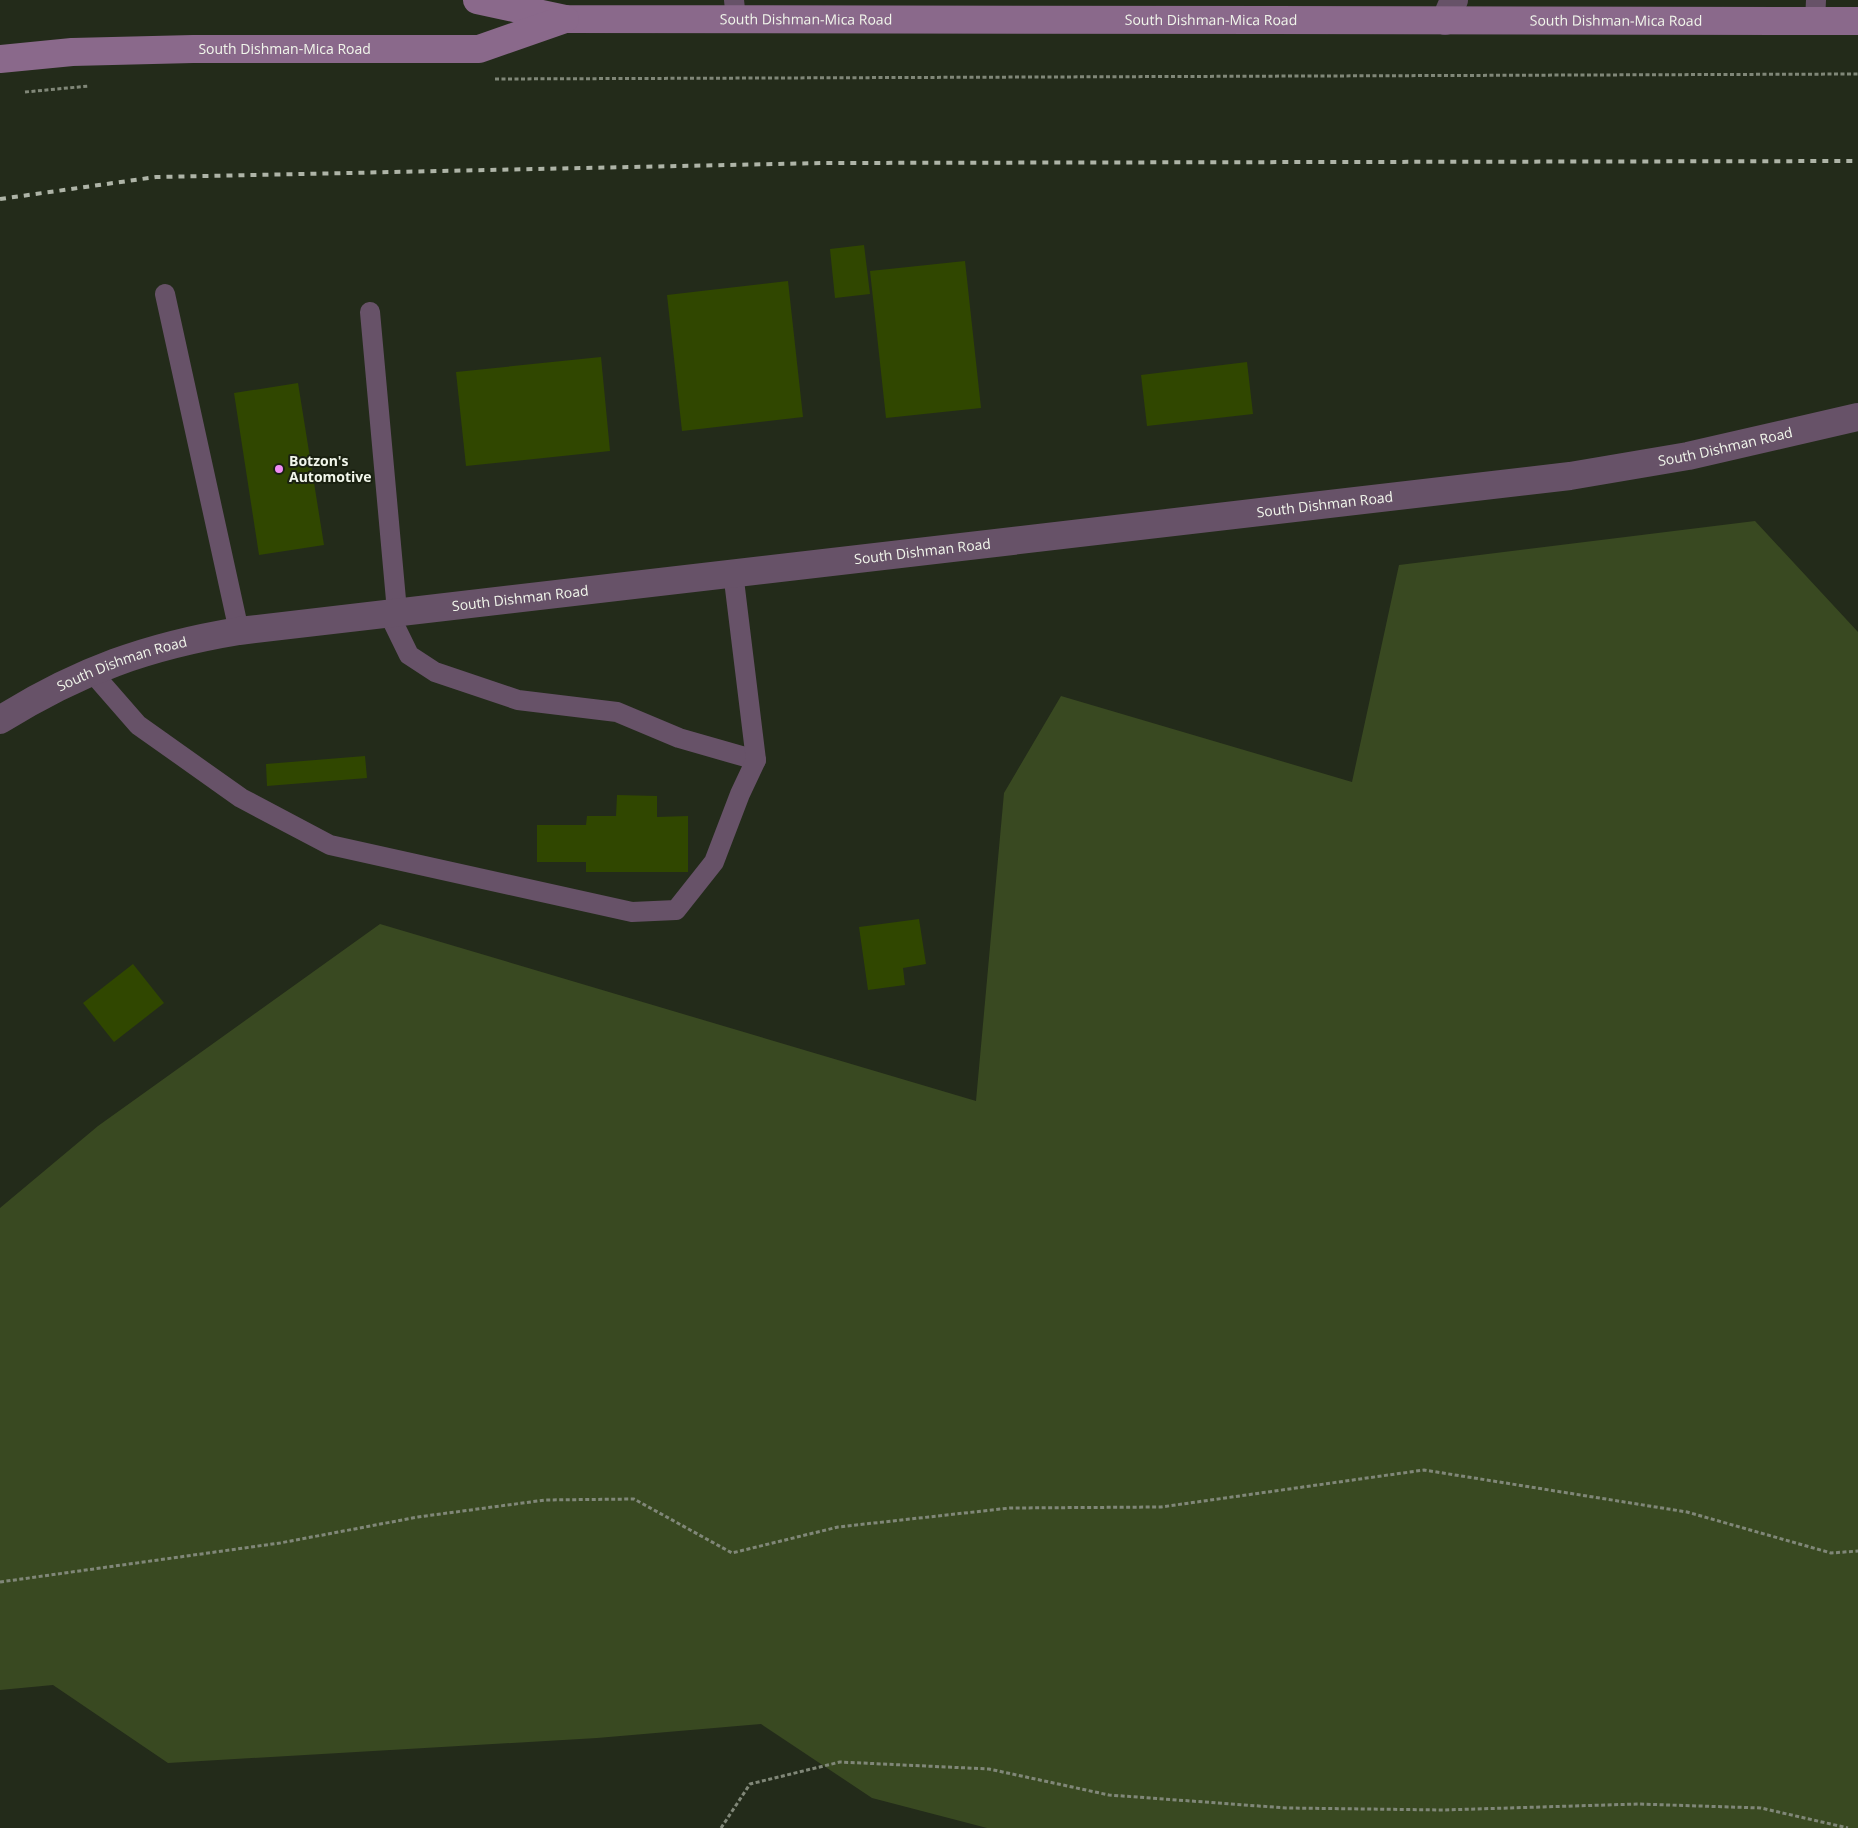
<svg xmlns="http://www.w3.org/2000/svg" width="1858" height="1828" viewBox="0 0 1858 1828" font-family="'Open Sans',sans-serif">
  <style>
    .green { fill: #394921 }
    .building { fill: #304700 }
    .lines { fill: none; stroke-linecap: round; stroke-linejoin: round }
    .path { stroke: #808778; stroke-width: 3; stroke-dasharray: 4 2.5; stroke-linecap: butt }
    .service { stroke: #675268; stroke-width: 20 }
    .minor { stroke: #675268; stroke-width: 28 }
    .tertiary { stroke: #675268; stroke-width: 28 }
    .secondary { stroke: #8a698b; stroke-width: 28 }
    .rail { stroke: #aeb4a7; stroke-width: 4; stroke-dasharray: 6 6; stroke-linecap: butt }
    .poi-dot { fill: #f08bf5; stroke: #1a2111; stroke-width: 2 }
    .labels { text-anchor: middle; stroke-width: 4; stroke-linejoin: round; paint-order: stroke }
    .street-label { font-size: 14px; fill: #f1f6eb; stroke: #1a2111 }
    .poi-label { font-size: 14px; font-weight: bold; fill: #f1f6eb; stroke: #1a2111; text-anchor: start }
  </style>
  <rect width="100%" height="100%" fill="#232b1a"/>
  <path class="green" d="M1755 521 1858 632V1828H987L872 1798 761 1724 597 1738 168 1763 53 1685 0 1690V1208L98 1126 380 924 976 1101 1004 793 1061 696 1352 782 1399 565Z"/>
  <g class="building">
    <path d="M864 245 870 294 835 298 830 249Z"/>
    <path d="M965 261 981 408 886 418 870 271Z"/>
    <path d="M788 281 803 417 682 431 667 295Z"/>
    <path d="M601 357 610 451 466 466 456 372Z"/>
    <path d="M1247 362 1253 414 1147 426 1141 375Z"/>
    <path d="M298 383 324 545 259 555 234 393Z"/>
    <path d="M365 756 367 778 267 786 266 764Z"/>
    <path d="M617 795 657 796V817L688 816V872H586V862H537V825H586L587 816H616Z"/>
    <path d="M919 919 926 964 903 968 905 985 868 990 859 927Z"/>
    <path d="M133 964 164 1003 114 1042 83 1003Z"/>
  </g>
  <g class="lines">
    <g class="path">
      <path d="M495 79 1858 74"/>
      <path d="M25 92 89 86"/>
      <path d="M0 1582 280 1543 418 1517 545 1500 634 1499 732 1553 838 1527 1010 1508 1161 1507 1424 1470 1687 1512 1831 1553 1858 1551"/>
      <path d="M721 1828 750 1784 840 1762 989 1769 1109 1795 1286 1808 1443 1810 1638 1804 1761 1808 1848 1828"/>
    </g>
    <g class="service">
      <path d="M734 0 736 19"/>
      <path d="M1815 21 1816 0"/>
      <path d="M165 294 239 631"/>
      <path d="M370 312 397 611"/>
      <path d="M388 612 409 655 435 672 518 700 617 712 679 738 756 760"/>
      <path d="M90 670 138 725 241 798 330 845 632 912 676 910 714 862 740 794 756 760 733 572"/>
    </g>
    <path class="minor" id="s1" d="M0 720C78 671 148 646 239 631L1570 476 1688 456 1858 417"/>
    <path class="tertiary" d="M1445 21 1454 0"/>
    <g class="secondary">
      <path id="s2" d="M477 0 565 19 1858 21"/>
      <path id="s3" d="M0 59 72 52 193 49H479L565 19"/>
    </g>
    <path class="rail" d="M0 199 156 177 823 163 1858 161"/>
  </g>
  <circle class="poi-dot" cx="279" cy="469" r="5"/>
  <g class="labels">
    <g class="street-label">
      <text dy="5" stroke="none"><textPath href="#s2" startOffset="331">South Dishman-Mica Road</textPath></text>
      <text dy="5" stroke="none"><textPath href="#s2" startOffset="736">South Dishman-Mica Road</textPath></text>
      <text dy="5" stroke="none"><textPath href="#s2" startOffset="1141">South Dishman-Mica Road</textPath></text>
      <text dy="5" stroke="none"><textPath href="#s3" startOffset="285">South Dishman-Mica Road</textPath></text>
      <text dy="5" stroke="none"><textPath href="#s1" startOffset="1755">South Dishman Road</textPath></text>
      <text dy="5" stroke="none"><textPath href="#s1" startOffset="1350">South Dishman Road</textPath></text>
      <text dy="5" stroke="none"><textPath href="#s1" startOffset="945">South Dishman Road</textPath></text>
      <text dy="5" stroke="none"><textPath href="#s1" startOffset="540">South Dishman Road</textPath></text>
      <text dy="5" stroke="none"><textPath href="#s1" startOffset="135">South Dishman Road</textPath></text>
    </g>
    <g class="poi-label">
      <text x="289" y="466">Botzon's<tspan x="289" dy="16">Automotive</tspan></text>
    </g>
  </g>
</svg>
